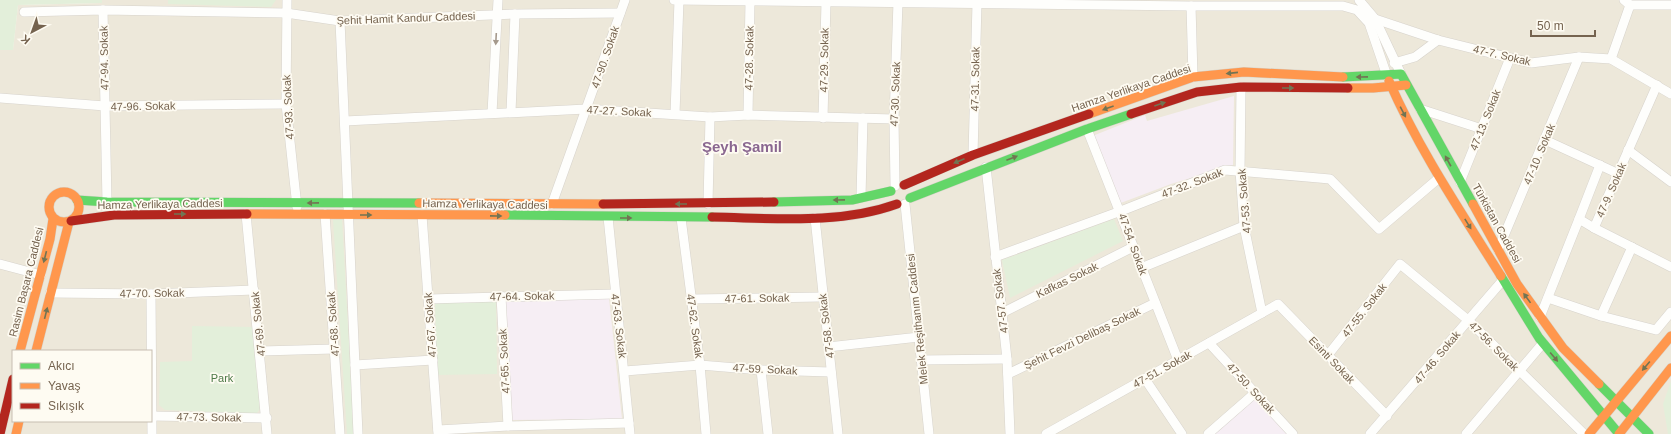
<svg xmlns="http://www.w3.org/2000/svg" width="1671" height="434" viewBox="0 0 1671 434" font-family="Helvetica,sans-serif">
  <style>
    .residential { fill: #ede8da; fill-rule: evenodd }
    .education { fill: #f6eef4 }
    .green { fill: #e3efda }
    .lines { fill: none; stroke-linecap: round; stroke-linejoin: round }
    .street-casing { stroke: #d7d3cc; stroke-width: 10 }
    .fast-casing { stroke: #d6d2c9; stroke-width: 10 }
    .slow-casing { stroke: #d6d2c9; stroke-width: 10 }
    .jam-casing { stroke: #d6d2c9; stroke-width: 10 }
    .street { stroke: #fefefc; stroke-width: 9 }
    .fast { stroke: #63d668; stroke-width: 9 }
    .slow { stroke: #ff974d; stroke-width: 9 }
    .jam { stroke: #b3261e; stroke-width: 9 }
    .oneway { fill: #a5998c }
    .oneway2 { fill: #727453 }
    .labels { text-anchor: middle; stroke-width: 3.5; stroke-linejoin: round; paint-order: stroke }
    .street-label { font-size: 11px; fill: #75634f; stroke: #fefbf2 }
    .park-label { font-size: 11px; fill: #4e7a48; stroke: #fefbf2 }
    .district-label { font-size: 15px; font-weight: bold; fill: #8a6790; stroke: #fefbf2 }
  </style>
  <rect width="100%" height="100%" fill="#f8f6ee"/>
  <path class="residential" d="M102 0H1671V434H0V50L13 49 18 5 102 3ZM13 351H151V421H13Z"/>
  <g class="education">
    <path d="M1234 96 1233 165 1171 184 1118 204 1090 137 1145 115 1147 121Z"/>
    <path d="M609 298 622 419 509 420 505 299Z"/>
    <path d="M1254 395 1290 434H1213Z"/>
  </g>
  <g class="green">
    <path d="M0 0H102V3L18 5 13 50H0Z"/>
    <path d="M168 0H276L271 7 168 4Z"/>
    <path d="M342 219 354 434H347L333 220Z"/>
    <path d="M1114 219 1123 241 1010 298 1002 260Z"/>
    <path d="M496 301 497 374 437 375 435 303Z"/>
    <path d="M192 326 253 327 260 409 256 414 165 410 159 405 160 362 192 361Z"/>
    <path d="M1671 381V434H1668L1663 404Z"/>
  </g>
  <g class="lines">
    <defs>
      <g id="street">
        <path d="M287 0 286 104 297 207"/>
        <path d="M674 0 1191 6H1343L1357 10 1369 23 1387 76"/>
        <path d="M1359 0 1375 19 1401 74"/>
        <path d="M1630 5H1671"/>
        <path d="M1191 6 1193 77"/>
        <path d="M103 10 107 202"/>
        <path d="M24 12 103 10 286 13 340 21 515 14 620 13"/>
        <path d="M1375 19 1438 40 1531 63 1579 57 1611 59 1671 94"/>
        <path d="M340 21 358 434"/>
        <path d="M1611 59 1630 5 1624 0"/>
        <path d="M1394 63 1415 57 1438 40"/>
        <path d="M1241 87 1240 171 1244 226 1262 313"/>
        <path d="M0 98 105 106 286 104"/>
        <path d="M1420 109 1482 129"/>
        <path d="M511 112 515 14"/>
        <path d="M492 113 498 0"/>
        <path d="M675 114 679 0"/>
        <path d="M748 115 750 1"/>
        <path d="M823 118 826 2"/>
        <path d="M345 121 586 109 710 117 748 115 894 119"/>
        <path d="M1087 129 1178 360"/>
        <path d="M1545 140 1619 174"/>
        <path d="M1628 150 1671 182"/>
        <path d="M973 155 977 3"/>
        <path d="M986 167 1007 359 1010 434"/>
        <path d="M1460 182 1510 58"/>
        <path d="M895 186 894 119 898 2"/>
        <path d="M861 197 863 118"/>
        <path d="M552 204 625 0"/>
        <path d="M708 204 710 117"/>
        <path d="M905 204 929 434"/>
        <path d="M246 214 267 434"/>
        <path d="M325 214 340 434"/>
        <path d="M422 215 438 434"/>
        <path d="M608 217 630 434"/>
        <path d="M681 218 700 365 706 434"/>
        <path d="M815 218 838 434"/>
        <path d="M1579 219 1600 165"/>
        <path d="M1594 228 1671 267"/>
        <path d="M1498 250 1579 57"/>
        <path d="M995 257 1121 211 1225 170 1330 179 1379 229 1439 178"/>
        <path d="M0 264 41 275"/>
        <path d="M1141 268 1244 226"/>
        <path d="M50 293 151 294 254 290"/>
        <path d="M151 294 152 434"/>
        <path d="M501 296 508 426"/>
        <path d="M1548 298 1601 316 1656 330 1671 312"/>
        <path d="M429 299 615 294"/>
        <path d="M691 299 822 297"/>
        <path d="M1002 313 1133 247"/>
        <path d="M1601 316 1632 247"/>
        <path d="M1540 317 1579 219 1594 228 1657 85"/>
        <path d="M1209 343 1293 434"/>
        <path d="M828 347 919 337"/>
        <path d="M261 351 334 349"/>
        <path d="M1328 355 1400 264 1468 320 1584 434"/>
        <path d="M921 360 1007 359"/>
        <path d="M355 365 433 360"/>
        <path d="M761 370 768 434"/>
        <path d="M625 371 700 365 761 370 831 372"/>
        <path d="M1008 374 1155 303"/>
        <path d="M1145 379 1182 434"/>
        <path d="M151 416 267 418"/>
        <path d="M438 430 508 426 629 423"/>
        <path d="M1046 434 1278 304 1387 416"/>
        <path d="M1208 434 1255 393"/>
        <path d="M1370 434 1503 280"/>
        <path d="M1466 434 1543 343"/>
      </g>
      <g id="fast">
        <path d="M1343 77 1401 74 1473 204"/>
        <path d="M910 198 1087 129 1131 114"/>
        <path d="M77 200 107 202 419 203"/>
        <path d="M774 202 852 200 891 191"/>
        <path d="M505 215 712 217"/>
        <path d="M1501 276 1539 338 1619 434"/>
        <path d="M1599 384 1649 434"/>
      </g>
      <g id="slow">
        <path d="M1389 81C1419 150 1461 212 1501 276"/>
        <path d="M1348 88H1373L1406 85"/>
        <path d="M1089 114 1193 77 1244 72 1343 77"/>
        <circle cx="64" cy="207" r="15"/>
        <path d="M419 203 603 204"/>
        <path d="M1473 204 1517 284 1563 348 1599 384"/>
        <path d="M247 214 505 215"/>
        <path d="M20 351 50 239 53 219"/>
        <path d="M36 351 69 222"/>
        <path d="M16 434 19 421"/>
        <path d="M1589 434 1671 336"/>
        <path d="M1619 434 1671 368"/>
      </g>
      <g id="jam">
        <path d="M1131 114 1197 92 1241 87 1348 88"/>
        <path d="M904 185 973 155 1089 114"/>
        <path d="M603 204 774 202"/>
        <path d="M712 217C773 218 839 225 897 204"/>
        <path d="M71 221 114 215 247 214"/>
        <path d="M0 434 13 379"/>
      </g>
    </defs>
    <use href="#street" class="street-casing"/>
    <use href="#fast" class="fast-casing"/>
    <use href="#slow" class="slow-casing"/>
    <use href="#jam" class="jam-casing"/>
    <use href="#street" class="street"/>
    <use href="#fast" class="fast"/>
    <use href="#slow" class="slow"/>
    <use href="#jam" class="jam"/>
  </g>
  <defs><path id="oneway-solid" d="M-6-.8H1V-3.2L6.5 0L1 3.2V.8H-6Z"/></defs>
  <use class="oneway" href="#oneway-solid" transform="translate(496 39) rotate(93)"/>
  <g class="oneway2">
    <use href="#oneway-solid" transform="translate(1232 73) rotate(174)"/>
    <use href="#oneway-solid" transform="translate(1362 77) rotate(179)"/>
    <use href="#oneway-solid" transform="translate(1288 88)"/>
    <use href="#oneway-solid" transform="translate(1160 104) rotate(-19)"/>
    <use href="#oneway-solid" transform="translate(1108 108) rotate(160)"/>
    <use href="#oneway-solid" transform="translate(1403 112) rotate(62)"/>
    <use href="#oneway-solid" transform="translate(1012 158) rotate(-21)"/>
    <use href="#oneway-solid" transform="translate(959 161) rotate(157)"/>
    <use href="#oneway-solid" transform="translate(1448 161) rotate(-119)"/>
    <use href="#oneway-solid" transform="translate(839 200) rotate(179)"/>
    <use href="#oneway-solid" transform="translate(313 203) rotate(179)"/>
    <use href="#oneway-solid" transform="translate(681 204) rotate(-180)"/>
    <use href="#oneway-solid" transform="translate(180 214)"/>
    <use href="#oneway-solid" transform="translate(366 215)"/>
    <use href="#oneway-solid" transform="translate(496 216) rotate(1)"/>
    <use href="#oneway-solid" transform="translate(626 218)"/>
    <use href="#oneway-solid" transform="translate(1468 224) rotate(58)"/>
    <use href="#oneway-solid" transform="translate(45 257) rotate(104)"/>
    <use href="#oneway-solid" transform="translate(1527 298) rotate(-126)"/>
    <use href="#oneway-solid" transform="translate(46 313) rotate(-76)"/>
    <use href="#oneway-solid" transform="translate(1554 357) rotate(50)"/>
    <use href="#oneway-solid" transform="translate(1646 366) rotate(130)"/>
  </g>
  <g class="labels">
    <g class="street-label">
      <text transform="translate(406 18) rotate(-2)" y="4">Şehit Hamit Kandur Caddesi</text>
      <text transform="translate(1502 55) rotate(13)" y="4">47-7. Sokak</text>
      <text transform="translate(605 57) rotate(-71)" y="4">47-90. Sokak</text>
      <text transform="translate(104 58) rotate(-91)" y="4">47-94. Sokak</text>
      <text transform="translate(749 58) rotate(-89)" y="4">47-28. Sokak</text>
      <text transform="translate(824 60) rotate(-89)" y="4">47-29. Sokak</text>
      <text transform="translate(975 79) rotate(-89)" y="4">47-31. Sokak</text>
      <text transform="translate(1131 88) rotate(-19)" y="4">Hamza Yerlikaya Caddesi</text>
      <text transform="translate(895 94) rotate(-88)" y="4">47-30. Sokak</text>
      <text transform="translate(143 106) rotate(-1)" y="4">47-96. Sokak</text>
      <text transform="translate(288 107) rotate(-93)" y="4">47-93. Sokak</text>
      <text transform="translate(619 111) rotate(3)" y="4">47-27. Sokak</text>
      <text transform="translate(1485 120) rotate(-68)" y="4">47-13. Sokak</text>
      <text transform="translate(1539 154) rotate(-67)" y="4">47-10. Sokak</text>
      <text transform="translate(1192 183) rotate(-21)" y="4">47-32. Sokak</text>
      <text transform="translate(1611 190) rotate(-66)" y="4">47-9. Sokak</text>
      <text transform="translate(1244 201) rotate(-95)" y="4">47-53. Sokak</text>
      <text transform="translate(160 204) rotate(-1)" y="4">Hamza Yerlikaya Caddesi</text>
      <text transform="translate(485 204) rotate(1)" y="4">Hamza Yerlikaya Caddesi</text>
      <text transform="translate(1497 223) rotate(61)" y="4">Türkistan Caddesi</text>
      <text transform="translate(1133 244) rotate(70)" y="4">47-54. Sokak</text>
      <text transform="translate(1067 280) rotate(-26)" y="4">Kafkas Sokak</text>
      <text transform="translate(26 282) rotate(-76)" y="4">Rasim Başara Caddesi</text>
      <text transform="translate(152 293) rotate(-1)" y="4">47-70. Sokak</text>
      <text transform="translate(522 296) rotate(-1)" y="4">47-64. Sokak</text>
      <text transform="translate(757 298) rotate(-1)" y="4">47-61. Sokak</text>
      <text transform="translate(1000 301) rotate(-97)" y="4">47-57. Sokak</text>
      <text transform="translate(1364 310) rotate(-52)" y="4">47-55. Sokak</text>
      <text transform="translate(917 319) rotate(-96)" y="4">Melek Reşithanım Caddesi</text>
      <text transform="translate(258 324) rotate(-96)" y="4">47-69. Sokak</text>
      <text transform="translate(333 324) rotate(-94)" y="4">47-68. Sokak</text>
      <text transform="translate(430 325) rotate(-94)" y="4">47-67. Sokak</text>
      <text transform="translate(619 326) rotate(83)" y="4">47-63. Sokak</text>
      <text transform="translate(695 326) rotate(82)" y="4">47-62. Sokak</text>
      <text transform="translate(826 326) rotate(-97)" y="4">47-58. Sokak</text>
      <text transform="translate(1082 338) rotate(-26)" y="4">Şehit Fevzi Delibaş Sokak</text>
      <text transform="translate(1494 346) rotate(45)" y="4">47-56. Sokak</text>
      <text transform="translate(1437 357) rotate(-50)" y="4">47-46. Sokak</text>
      <text transform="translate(1332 360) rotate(46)" y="4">Esinti Sokak</text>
      <text transform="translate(504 361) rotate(-93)" y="4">47-65. Sokak</text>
      <text transform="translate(765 369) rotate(3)" y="4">47-59. Sokak</text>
      <text transform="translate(1162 369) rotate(-29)" y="4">47-51. Sokak</text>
      <text transform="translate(1251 388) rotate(47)" y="4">47-50. Sokak</text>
      <text transform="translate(209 417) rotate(1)" y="4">47-73. Sokak</text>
    </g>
    <g class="park-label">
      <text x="222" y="382">Park</text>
    </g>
    <g class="district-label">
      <text x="742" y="152">Şeyh Şamil</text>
    </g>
  </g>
  <rect x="12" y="350" width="140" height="72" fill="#fefbf2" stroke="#c7beb1"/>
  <rect x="20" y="363" width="20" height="6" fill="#63d668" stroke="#c7beb1"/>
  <text x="48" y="370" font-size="12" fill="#75634f">Akıcı</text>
  <rect x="20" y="383" width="20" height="6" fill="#ff974d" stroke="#c7beb1"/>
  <text x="48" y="390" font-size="12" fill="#75634f">Yavaş</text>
  <rect x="20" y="403" width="20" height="6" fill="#b3261e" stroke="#c7beb1"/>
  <text x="48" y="410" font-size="12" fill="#75634f">Sıkışık</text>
  <g transform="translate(32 32) rotate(221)" stroke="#fefbf2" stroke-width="3" paint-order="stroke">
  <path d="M0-3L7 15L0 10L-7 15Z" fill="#75634f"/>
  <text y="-6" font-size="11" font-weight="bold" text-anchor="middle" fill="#75634f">K</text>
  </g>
  <path d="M1531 30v6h64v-6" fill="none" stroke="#75634f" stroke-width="2"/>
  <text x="1537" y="30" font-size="12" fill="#75634f" stroke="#fefbf2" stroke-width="3" paint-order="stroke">50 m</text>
</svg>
